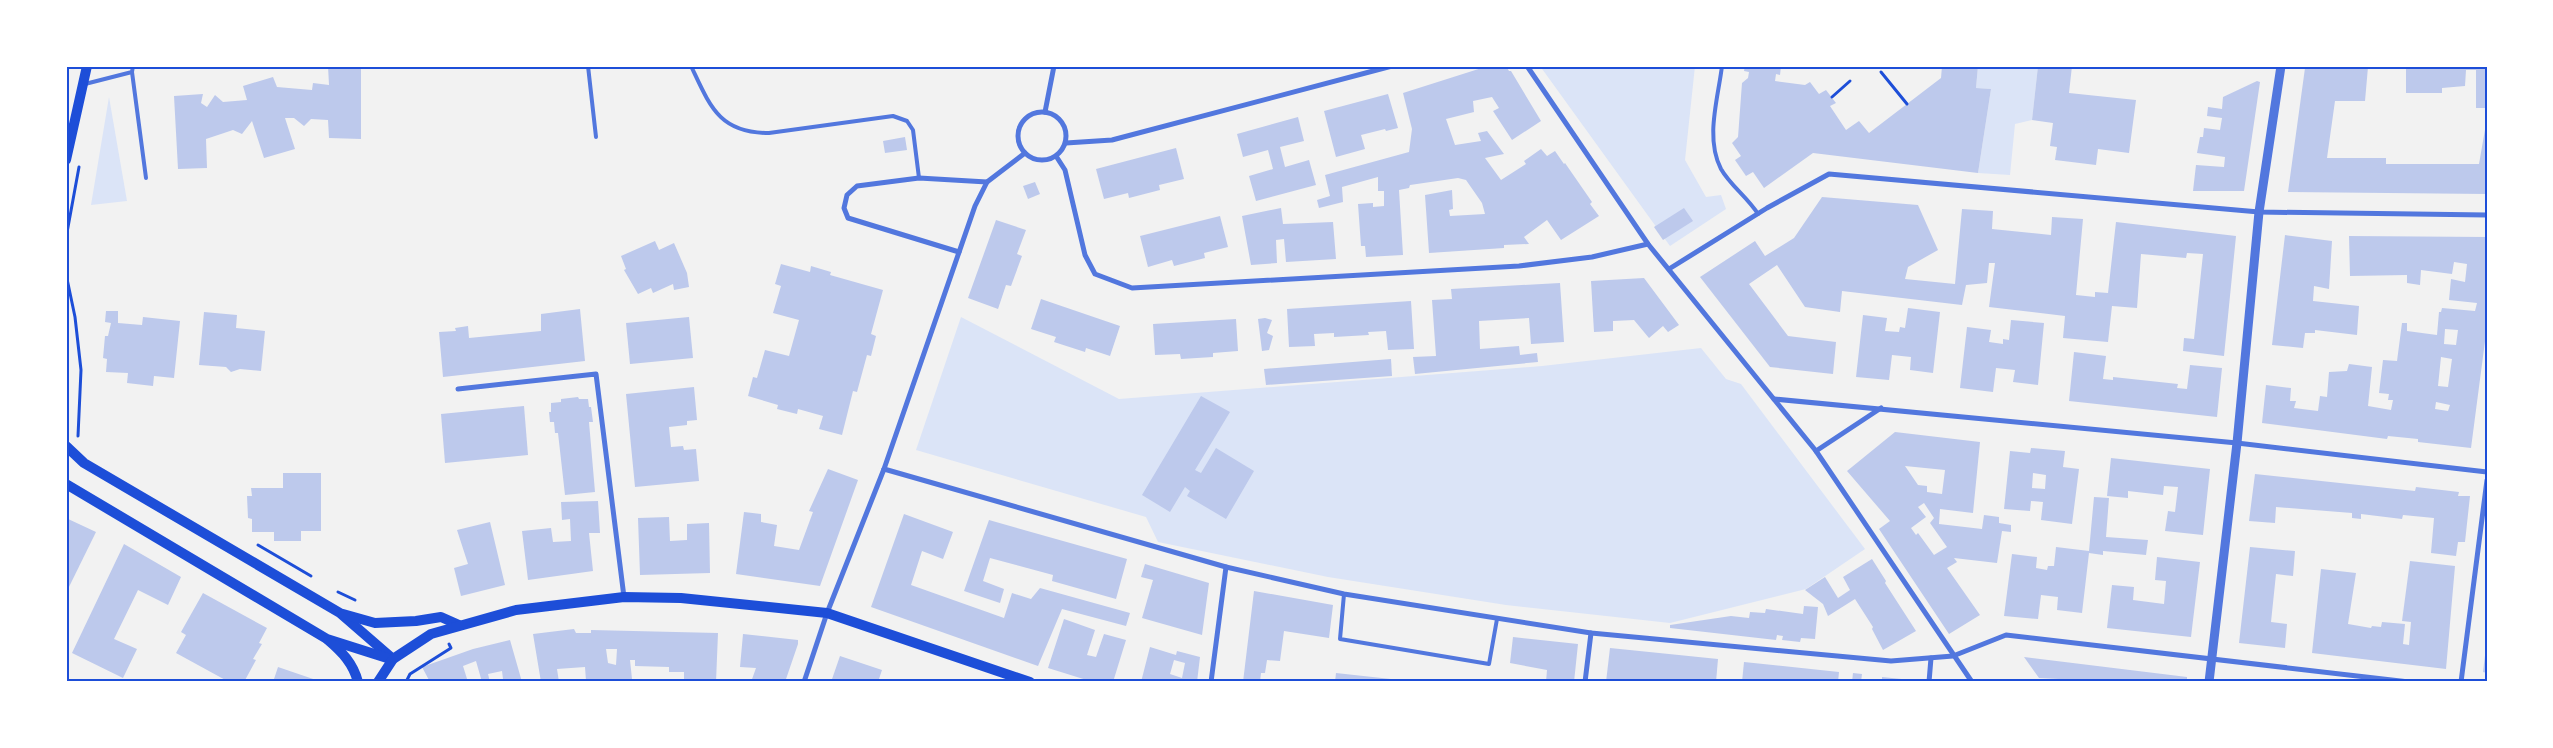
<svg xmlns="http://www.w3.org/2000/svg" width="2553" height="748" viewBox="0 0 2553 748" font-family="'Open Sans',sans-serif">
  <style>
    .green { fill: #dbe4f7 }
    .building { fill: #bdc9ec; fill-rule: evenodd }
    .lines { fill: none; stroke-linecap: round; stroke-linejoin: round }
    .path { stroke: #1d4ed8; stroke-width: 3 }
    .service { stroke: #5277de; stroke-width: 4 }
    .minor { stroke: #5277de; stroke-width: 5 }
    .tertiary { stroke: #5277de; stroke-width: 9 }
    .secondary { stroke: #1d4ed8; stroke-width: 10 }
    .neatline { fill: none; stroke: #1d4ed8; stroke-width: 2 }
  </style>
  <rect width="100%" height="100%" fill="#f2f2f2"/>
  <g class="green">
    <path d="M1540 66H1695L1685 160 1706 197 1721 195 1726 209 1670 246Z"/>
    <path d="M1978 66H2038L2032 120 2015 124 2010 175 1978 173 1991 89 1976 88Z"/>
    <path d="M109 97 127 201 91 205Z"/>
    <path d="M961 317 1119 399 1542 366 1701 348 1726 379 1741 384 1865 549 1806 589 1670 623 1506 605 1328 577 1158 542 1146 517 916 450Z"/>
  </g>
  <g class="building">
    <path d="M328 66 361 68V139L329 138 328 120 311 119 304 126 294 118H285L295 149 264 158 252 121 242 134 233 130 206 139 207 168 178 169 174 96 203 94 201 103 207 107 215 95 223 102 247 100 243 86 273 77 277 87 312 90 313 83 329 85Z"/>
    <path d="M1488 66H1506L1509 71H1511L1541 121 1512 140 1493 111 1499 108 1492 97 1473 101 1474 112 1446 119 1455 145 1481 141 1478 133 1487 131 1504 154 1485 158 1501 180 1526 164 1524 161 1541 149 1547 156 1555 151 1564 164 1565 163 1592 202 1590 204 1599 216 1561 240 1547 220 1524 237 1529 244 1504 245V248L1429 253 1425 195 1452 190 1453 209 1449 210 1450 216 1485 214 1482 203 1466 180 1458 178 1410 185 1409 188 1399 190 1403 255 1366 257 1365 246H1361L1358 204 1373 203V207L1384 206V191H1378V177L1342 187 1343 202 1319 208 1317 200 1330 196 1325 175 1409 152 1412 129 1403 93Z"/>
    <path d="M1745 66H1781L1780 75 1776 74 1775 81 1805 85 1810 82 1819 94 1826 90 1836 103 1830 106 1846 130 1859 121 1869 133 1941 78 1942 66H1978L1976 88 1991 89 1978 173 1813 153 1764 188 1753 172 1746 176 1735 160 1741 156 1732 143 1738 137 1742 83 1748 78 1749 72 1744 71Z"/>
    <path d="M2038 66H2072L2069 93 2136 100 2129 153 2098 149 2096 165 2055 160 2057 147 2050 146 2053 123 2032 120Z"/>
    <path d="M2406 66H2487V108H2476V70H2466L2465 86 2442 88V93H2406Z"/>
    <path d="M2368 67 2365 101H2335L2327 158H2386V164H2479L2487 118V194L2288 192 2305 68Z"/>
    <path d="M2257 81 2260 82 2244 191H2193L2196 165 2224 167 2225 157 2197 153 2200 137H2203L2204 128 2220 130 2222 118 2207 116 2208 107 2222 109 2223 97Z"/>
    <path d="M1388 94 1398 128 1386 131 1385 129 1361 135 1365 149 1336 157 1324 111Z"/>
    <path d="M1298 117 1304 141 1280 147 1285 167 1309 160 1316 185 1256 201 1249 176 1273 169 1268 150 1243 157 1237 134Z"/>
    <path d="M905 137 907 150 885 153 883 141Z"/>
    <path d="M1176 148 1184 179 1159 185 1160 190 1129 198 1128 193 1104 199 1096 169Z"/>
    <path d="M1035 182 1040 194 1028 199 1023 186Z"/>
    <path d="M1822 197 1918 205 1938 250 1908 267 1905 279 1955 284 1962 209 1993 211 1992 229 2051 235 2052 217 2083 219 2076 295 2095 297V292L2108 293 2116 222 2236 236 2224 356 2183 351 2184 338 2194 339 2203 254 2187 253 2186 258 2141 254 2137 308 2112 306 2108 342 2063 338 2065 316 1989 307 1995 263H1989L1987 283 1966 285 1962 305 1842 291 1840 312 1805 307 1777 265 1749 284 1788 336 1836 342 1833 374 1770 367 1700 277 1755 241 1765 256 1794 238Z"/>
    <path d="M1281 208 1283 224 1333 222 1336 259 1286 262 1284 239 1276 240 1277 263 1251 265 1242 216Z"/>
    <path d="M1684 208 1693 221 1663 240 1654 227Z"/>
    <path d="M1220 216 1228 247 1204 253 1205 258 1174 266 1172 260 1148 267 1140 236Z"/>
    <path d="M996 220 1026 230 1017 254 1022 256 1011 286 1006 285 998 309 968 298Z"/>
    <path d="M2285 235 2332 241 2329 289 2314 286 2313 301 2359 306 2357 335 2315 330V333H2305L2303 348 2272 345Z"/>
    <path d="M2349 236 2487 237V326L2471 448 2418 442V439L2388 436 2387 439 2262 423 2266 385 2291 388 2290 401H2296L2294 408 2318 411 2320 396 2327 397 2329 372 2347 371 2349 364 2372 367 2368 406 2391 410 2393 400H2388L2389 394 2379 393 2383 360 2397 361 2402 323H2407V331L2437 335 2439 312H2441L2442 308 2475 311 2477 303 2449 300 2451 279 2465 282 2467 264 2454 262 2452 274 2421 270 2420 285 2407 283V275L2350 276ZM2445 329 2458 330 2456 345 2444 344ZM2441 357 2452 359 2448 387 2438 386ZM2436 402 2450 405 2448 411 2435 409Z"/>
    <path d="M655 241 659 250 674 243 687 273 689 287 674 290 673 284 653 293 651 288 638 294 624 270 626 269 621 256Z"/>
    <path d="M781 264 810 272 811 266 831 272 830 275 883 290 871 334 876 336 871 356 867 355 857 392 853 391 842 435 819 429 823 416 798 409 797 414 777 409 778 405 748 396 753 377 757 378 765 350 789 356 799 320 773 313 781 286 775 284Z"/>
    <path d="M1644 278 1679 325 1668 332 1663 326 1649 338 1634 320 1613 321V331L1594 332 1591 281Z"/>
    <path d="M1560 283 1564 342 1531 344 1529 318 1479 321 1480 349 1519 346 1520 355 1537 353 1538 362 1415 374 1413 357 1436 356 1432 300 1452 299 1451 289Z"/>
    <path d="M1041 299 1120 326 1110 356 1086 348 1085 352 1054 342 1056 337 1031 329Z"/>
    <path d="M1411 301 1414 349 1388 350 1386 331 1368 332 1369 335 1334 337V333L1314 334 1315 346 1289 347 1287 309Z"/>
    <path d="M1908 308 1940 312 1933 373 1910 370 1911 357 1892 355 1889 380 1856 377 1863 315 1887 318 1885 331 1899 332 1900 327 1905 328Z"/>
    <path d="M580 309 585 361 443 377 439 332 456 331 455 328 468 326 469 338 541 331V314Z"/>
    <path d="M106 311H118V323L142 325 143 317 180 321 174 378 154 376 153 386 127 383 128 373 106 372 107 359 103 358 105 336H108L111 323 105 322Z"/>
    <path d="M204 312 237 315 236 328 265 331 261 371 240 369 231 372 226 367 199 365Z"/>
    <path d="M689 317 693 358 630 364 626 323Z"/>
    <path d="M1265 318 1272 320 1267 333 1273 336 1269 350 1262 351 1258 319Z"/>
    <path d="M1236 319 1238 351 1213 353V357L1181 359 1180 354 1155 355 1153 324Z"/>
    <path d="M2011 320 2044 323 2038 385 2013 382 2015 370 1996 368 1993 392 1960 388 1967 327 1991 330 1989 342 2003 344V339L2009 340Z"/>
    <path d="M2074 352 2106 356 2103 379 2113 380V377L2178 384 2177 388 2187 389 2190 365 2222 368 2217 417 2069 401Z"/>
    <path d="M1391 359 1392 376 1266 385 1264 369Z"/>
    <path d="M694 387 697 420 687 421V425L669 427 671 447 683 446 684 450 696 449 699 481 635 487 626 394Z"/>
    <path d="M1201 396 1230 412 1195 470 1201 473 1216 448 1254 471 1226 519 1187 496 1190 491 1185 487 1170 512 1142 495Z"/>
    <path d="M578 397 579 399H588L589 407H591L593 422H589L595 492 565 495 558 433H555L554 422H550L549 412H551V403L561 402V399Z"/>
    <path d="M524 406 528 455 445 463 441 414Z"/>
    <path d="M1895 432 1980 442 1973 513 1940 509 1939 524 1982 529 1984 515 1999 517V523L2011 525V532L2002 531 1997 563 1954 558 1957 562 1947 568 1980 615 1949 634 1879 529 1890 521 1847 471ZM1905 466 1945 470 1942 494 1927 492V486L1918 485ZM1924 503 1934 518 1930 523 1947 547 1934 555 1918 533 1916 535 1911 528 1926 517 1918 507Z"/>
    <path d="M2031 448 2065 451 2063 467 2079 469 2072 524 2041 520 2043 502 2031 501 2030 511 2004 509 2010 451 2030 453ZM2033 473 2046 475 2045 489 2032 488Z"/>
    <path d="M2111 458 2210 469 2203 535 2165 531 2168 511 2175 512 2178 487 2164 486 2163 495 2128 491V498L2107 496Z"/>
    <path d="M828 469 858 480 820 586 736 574 744 512 761 514V522L777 525 774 546 799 550 813 512 809 511Z"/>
    <path d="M283 473H321V531H301V541H274V532H252V519L248 518 247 496H252L251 488H283Z"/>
    <path d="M2255 474 2415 491 2416 487 2459 492 2458 496H2470L2465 542H2458L2456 556 2431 553 2434 518 2403 515 2402 519 2361 514V519L2352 518V513L2276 507 2275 523 2249 521Z"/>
    <path d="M2094 497 2109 498 2106 537 2148 540 2146 555 2103 551V555L2089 553 2082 613 2057 610 2058 597 2041 595 2038 619 2004 616 2012 554 2037 557 2036 568 2047 570 2048 566H2054L2056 547 2089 551Z"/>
    <path d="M598 501 600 533H589L593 571 528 580 522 531 551 528 553 542 571 541 570 519 562 520 561 502Z"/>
    <path d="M904 514 953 532 943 559 922 551 911 585 1004 618 1012 593 1031 599 1040 588 1130 613 1126 626 1062 609 1038 666 871 607Z"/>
    <path d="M669 517 670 541 687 540V524L709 523 710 573 640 575 638 518Z"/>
    <path d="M66 518 96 532 66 593Z"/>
    <path d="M989 520 1127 559 1116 599 1052 581 1053 575 990 558 983 581 1004 589 1000 603 964 591Z"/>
    <path d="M490 522 505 585 461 596 454 568 468 564 457 530Z"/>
    <path d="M124 544 181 577 168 605 138 590 114 639 137 649 123 678 72 653Z"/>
    <path d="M2250 547 2295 551 2293 576 2276 574 2271 622 2287 624 2285 648 2239 643Z"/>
    <path d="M2157 557 2200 562 2191 637 2107 628 2112 585 2134 587 2133 600 2164 604 2166 581 2155 580Z"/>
    <path d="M1872 559 1886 581 1885 583 1916 631 1883 650 1872 629 1873 627 1855 599 1828 616 1823 604 1805 590 1825 577 1838 598 1850 590 1843 577Z"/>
    <path d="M2410 561 2455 566 2446 669 2312 653 2321 569 2356 573 2348 624 2371 628 2372 626 2381 627 2382 622 2405 624 2403 644 2409 645 2411 622 2402 621Z"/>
    <path d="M1145 564 1209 583 1202 635 1142 618 1153 580 1141 577Z"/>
    <path d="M1254 591 1333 605 1329 638 1284 631 1280 661 1267 660 1265 673H1261L1260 682H1243Z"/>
    <path d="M203 593 267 628 259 643 262 644 253 659 256 660 244 682H229L176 653 186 635 181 632Z"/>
    <path d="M1804 606 1818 607 1815 639 1801 638 1800 642 1782 640 1783 636 1777 635 1776 640 1670 628V625L1731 616 1749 618 1750 612 1765 613 1766 609 1803 614Z"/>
    <path d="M1064 619 1095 630 1087 655 1096 657 1104 634 1126 640 1113 682H1093L1048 668Z"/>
    <path d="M574 629 576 633H591V630L718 633 716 682H684V672H669V667L635 666V660H630L632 679 586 681 585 667 557 669 559 682H541L533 634ZM606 649H617L616 665 608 663Z"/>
    <path d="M743 634 798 640V644L785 682H751L756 668 740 667Z"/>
    <path d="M1513 637 1578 644 1574 682H1546L1547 670 1510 663Z"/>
    <path d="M510 640 522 682H494L503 679 502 671 488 674 490 682H482L476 661 463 666 468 682H430L422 667 473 649Z"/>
    <path d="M1150 647 1176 655 1177 651 1200 657 1197 682H1141ZM1174 660 1185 663 1182 678 1170 674Z"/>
    <path d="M2486 647H2487V673L2483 672Z"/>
    <path d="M1610 648 1718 659 1716 682H1606Z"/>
    <path d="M840 656 882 670 878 682H831Z"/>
    <path d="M2024 657 2187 677V682H2059V679L2039 678Z"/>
    <path d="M1744 662 1839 672 1838 682H1742Z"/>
    <path d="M278 667 319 681V682H273Z"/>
    <path d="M1336 673 1400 680V682H1335Z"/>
    <path d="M1853 673 1862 674 1861 682H1852Z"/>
    <path d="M1882 677 1911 680V682H1882Z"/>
  </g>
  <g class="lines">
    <g class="path">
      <path d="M1881 72 1907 104"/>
      <path d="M1832 97 1850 81"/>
      <path d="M66 238 79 167"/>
      <path d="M66 274 75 317 81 370 78 436"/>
      <path d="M258 545 311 576"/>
      <path d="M338 592 355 600"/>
      <path d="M406 682 410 674 451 648 449 644"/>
    </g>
    <g class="service">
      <path d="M588 66 596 137"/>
      <path d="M691 66C710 106 719 133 769 133L893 116 907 121 913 130 919 178"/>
      <path d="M1722 66C1718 99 1705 138 1721 169 1730 185 1748 198 1758 214"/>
      <path d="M132 72 146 178"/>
      <path d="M85 84 132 72 133 66"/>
      <path d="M1344 594 1340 639 1489 664 1497 619"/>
    </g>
    <g class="minor">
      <path d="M1527 66 1648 244 1816 451 1972 682"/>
      <circle cx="1042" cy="136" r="24"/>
      <path d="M1045 112 1054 66"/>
      <path d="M1066 143 1112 140 1392 66"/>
      <path d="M1056 156 1065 170 1085 255 1095 274 1132 288 1519 266 1592 257 1648 244"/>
      <path d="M959 252 848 218 844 208 847 195 857 186 919 178 987 182"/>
      <path d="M1669 269 1767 208 1829 174 2259 212 2487 215"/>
      <path d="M458 389 596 374 624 597"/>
      <path d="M1774 399 2237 443 2487 472"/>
      <path d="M1816 451 1881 408"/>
      <path d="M884 469 1226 567 1344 594 1591 633 1891 661 1953 656 2006 635 2409 682"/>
      <path d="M804 682 827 613 884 469 975 206 987 182 1025 153"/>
      <path d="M1211 682 1226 567"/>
      <path d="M1585 682 1591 633"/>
      <path d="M1929 682 1931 658"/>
      <path d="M2461 682 2487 480"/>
    </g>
    <path class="tertiary" d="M2209 682 2237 443 2259 212 2281 66"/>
    <g class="secondary">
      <path d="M66 160 87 66"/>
      <path d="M66 446 84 463 340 613 393 659"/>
      <path d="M66 484 327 639 387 658"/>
      <path d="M343 614 375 623 416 621 441 617 459 625"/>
      <path d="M328 640C342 652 353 663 358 682"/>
      <path d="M378 682 393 659 431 634 516 610 624 597 681 598 827 613 1030 682"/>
    </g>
  </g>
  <rect width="2553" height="748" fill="none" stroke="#ffffff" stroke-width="135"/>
  <rect x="68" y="68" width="2418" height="612" class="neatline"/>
</svg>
